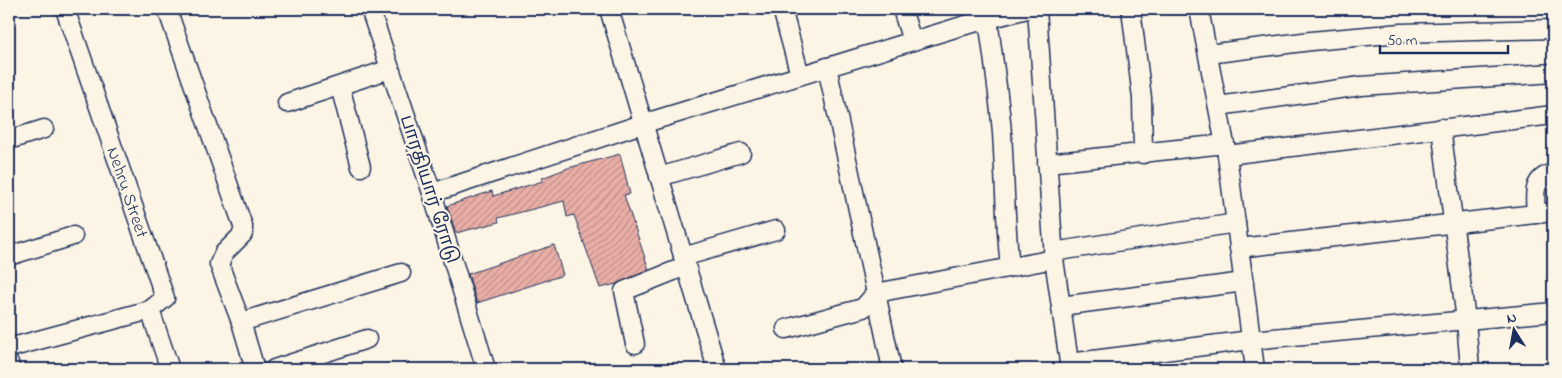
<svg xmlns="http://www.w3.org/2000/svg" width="1562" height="378" viewBox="0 0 1562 378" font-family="'Indie Flower','Noto Sans Tamil',sans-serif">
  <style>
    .building { fill: url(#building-hatch); stroke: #1b2f5e }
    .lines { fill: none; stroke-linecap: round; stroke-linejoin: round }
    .minor-casing { stroke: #1b2f5e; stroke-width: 21 }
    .minor { stroke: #fcf5e5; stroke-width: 18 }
    .labels { text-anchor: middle; stroke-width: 4; stroke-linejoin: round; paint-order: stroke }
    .street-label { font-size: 18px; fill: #1b2f5e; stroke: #fcf5e5 }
  </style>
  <defs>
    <pattern id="building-hatch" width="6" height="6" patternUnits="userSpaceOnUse" patternTransform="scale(1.25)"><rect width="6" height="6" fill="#eaafa6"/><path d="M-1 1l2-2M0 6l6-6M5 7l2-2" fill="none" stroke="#bd8f8a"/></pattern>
  </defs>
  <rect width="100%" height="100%" fill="#fcf5e5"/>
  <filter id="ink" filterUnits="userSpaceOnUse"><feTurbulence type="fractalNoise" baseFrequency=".02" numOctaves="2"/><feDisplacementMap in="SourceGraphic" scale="10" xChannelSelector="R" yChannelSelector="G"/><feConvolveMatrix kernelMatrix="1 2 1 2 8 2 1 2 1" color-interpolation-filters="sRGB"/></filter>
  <g filter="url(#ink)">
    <g class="building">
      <path d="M620 154 630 194 624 195 649 270 616 284 600 288 574 215 567 217 564 201 498 218 499 222 456 233 447 206 492 191 493 196 543 181 542 178 568 168Z"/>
      <path d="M554 245 563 275 477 303 468 274Z"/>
    </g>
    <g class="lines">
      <defs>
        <g id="minor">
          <path d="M65 9 165 298 150 310 170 369"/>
          <path d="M167 9 243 226V234L224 253 219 264 241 322 255 369"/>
          <path d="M370 9 432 193 486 369"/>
          <path d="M609 9 717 369"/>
          <path d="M782 9 800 75"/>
          <path d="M902 9 912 41"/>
          <path d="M1037 9 1054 259 1070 369"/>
          <path d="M1131 9 1142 98 1143 154"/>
          <path d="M1199 9 1227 155 1255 369"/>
          <path d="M988 19C993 57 999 95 1002 133 1005 178 1005 223 1010 267"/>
          <path d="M1208 54 1311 41 1401 33 1553 29"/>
          <path d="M827 67 876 293 1054 259"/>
          <path d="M340 86 361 167"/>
          <path d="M287 103 390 69"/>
          <path d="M1218 106 1361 86 1553 73"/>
          <path d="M1441 128 1466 320 1470 369"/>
          <path d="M9 140 44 129"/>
          <path d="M1227 155 1553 115"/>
          <path d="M1047 163 1225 144"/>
          <path d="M659 177 741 153"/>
          <path d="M432 193 642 124 962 26 1027 9"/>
          <path d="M1536 214C1535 196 1531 179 1553 173"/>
          <path d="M1239 248 1553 212"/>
          <path d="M1053 252 1236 223"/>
          <path d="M9 256 73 236"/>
          <path d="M683 257 776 230"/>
          <path d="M876 293 892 369"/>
          <path d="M1061 306 1244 282"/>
          <path d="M241 322 401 273"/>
          <path d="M786 329 863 308 876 293"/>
          <path d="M635 344 624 291 686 266"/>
          <path d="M9 348 150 310"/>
          <path d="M9 363 11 369"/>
          <path d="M1069 363 1251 340 1553 312"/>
          <path d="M274 369 367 339"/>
        </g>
      </defs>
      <use href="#minor" class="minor-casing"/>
      <use href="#minor" class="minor"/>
    </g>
  </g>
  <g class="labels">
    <g class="street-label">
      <text transform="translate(430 189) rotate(72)" y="6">பாரதியார் ரோடு</text>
      <text transform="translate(128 192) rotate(71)" y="6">Nehru Street</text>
    </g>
  </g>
  <rect width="1562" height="378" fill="none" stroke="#fcf5e5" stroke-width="30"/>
  <rect x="15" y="15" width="1532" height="348" fill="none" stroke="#1b2f5e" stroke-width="2" filter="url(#ink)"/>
  <g transform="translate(1514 330) rotate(349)" stroke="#fcf5e5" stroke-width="4" paint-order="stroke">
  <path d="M0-4L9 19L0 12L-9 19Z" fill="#1b2f5e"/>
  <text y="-8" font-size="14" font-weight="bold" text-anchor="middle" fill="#1b2f5e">N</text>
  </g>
  <path d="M1380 45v8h128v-8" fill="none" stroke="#1b2f5e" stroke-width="2.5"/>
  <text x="1387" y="45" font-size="15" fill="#1b2f5e" stroke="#fcf5e5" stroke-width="4" paint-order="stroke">50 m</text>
</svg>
